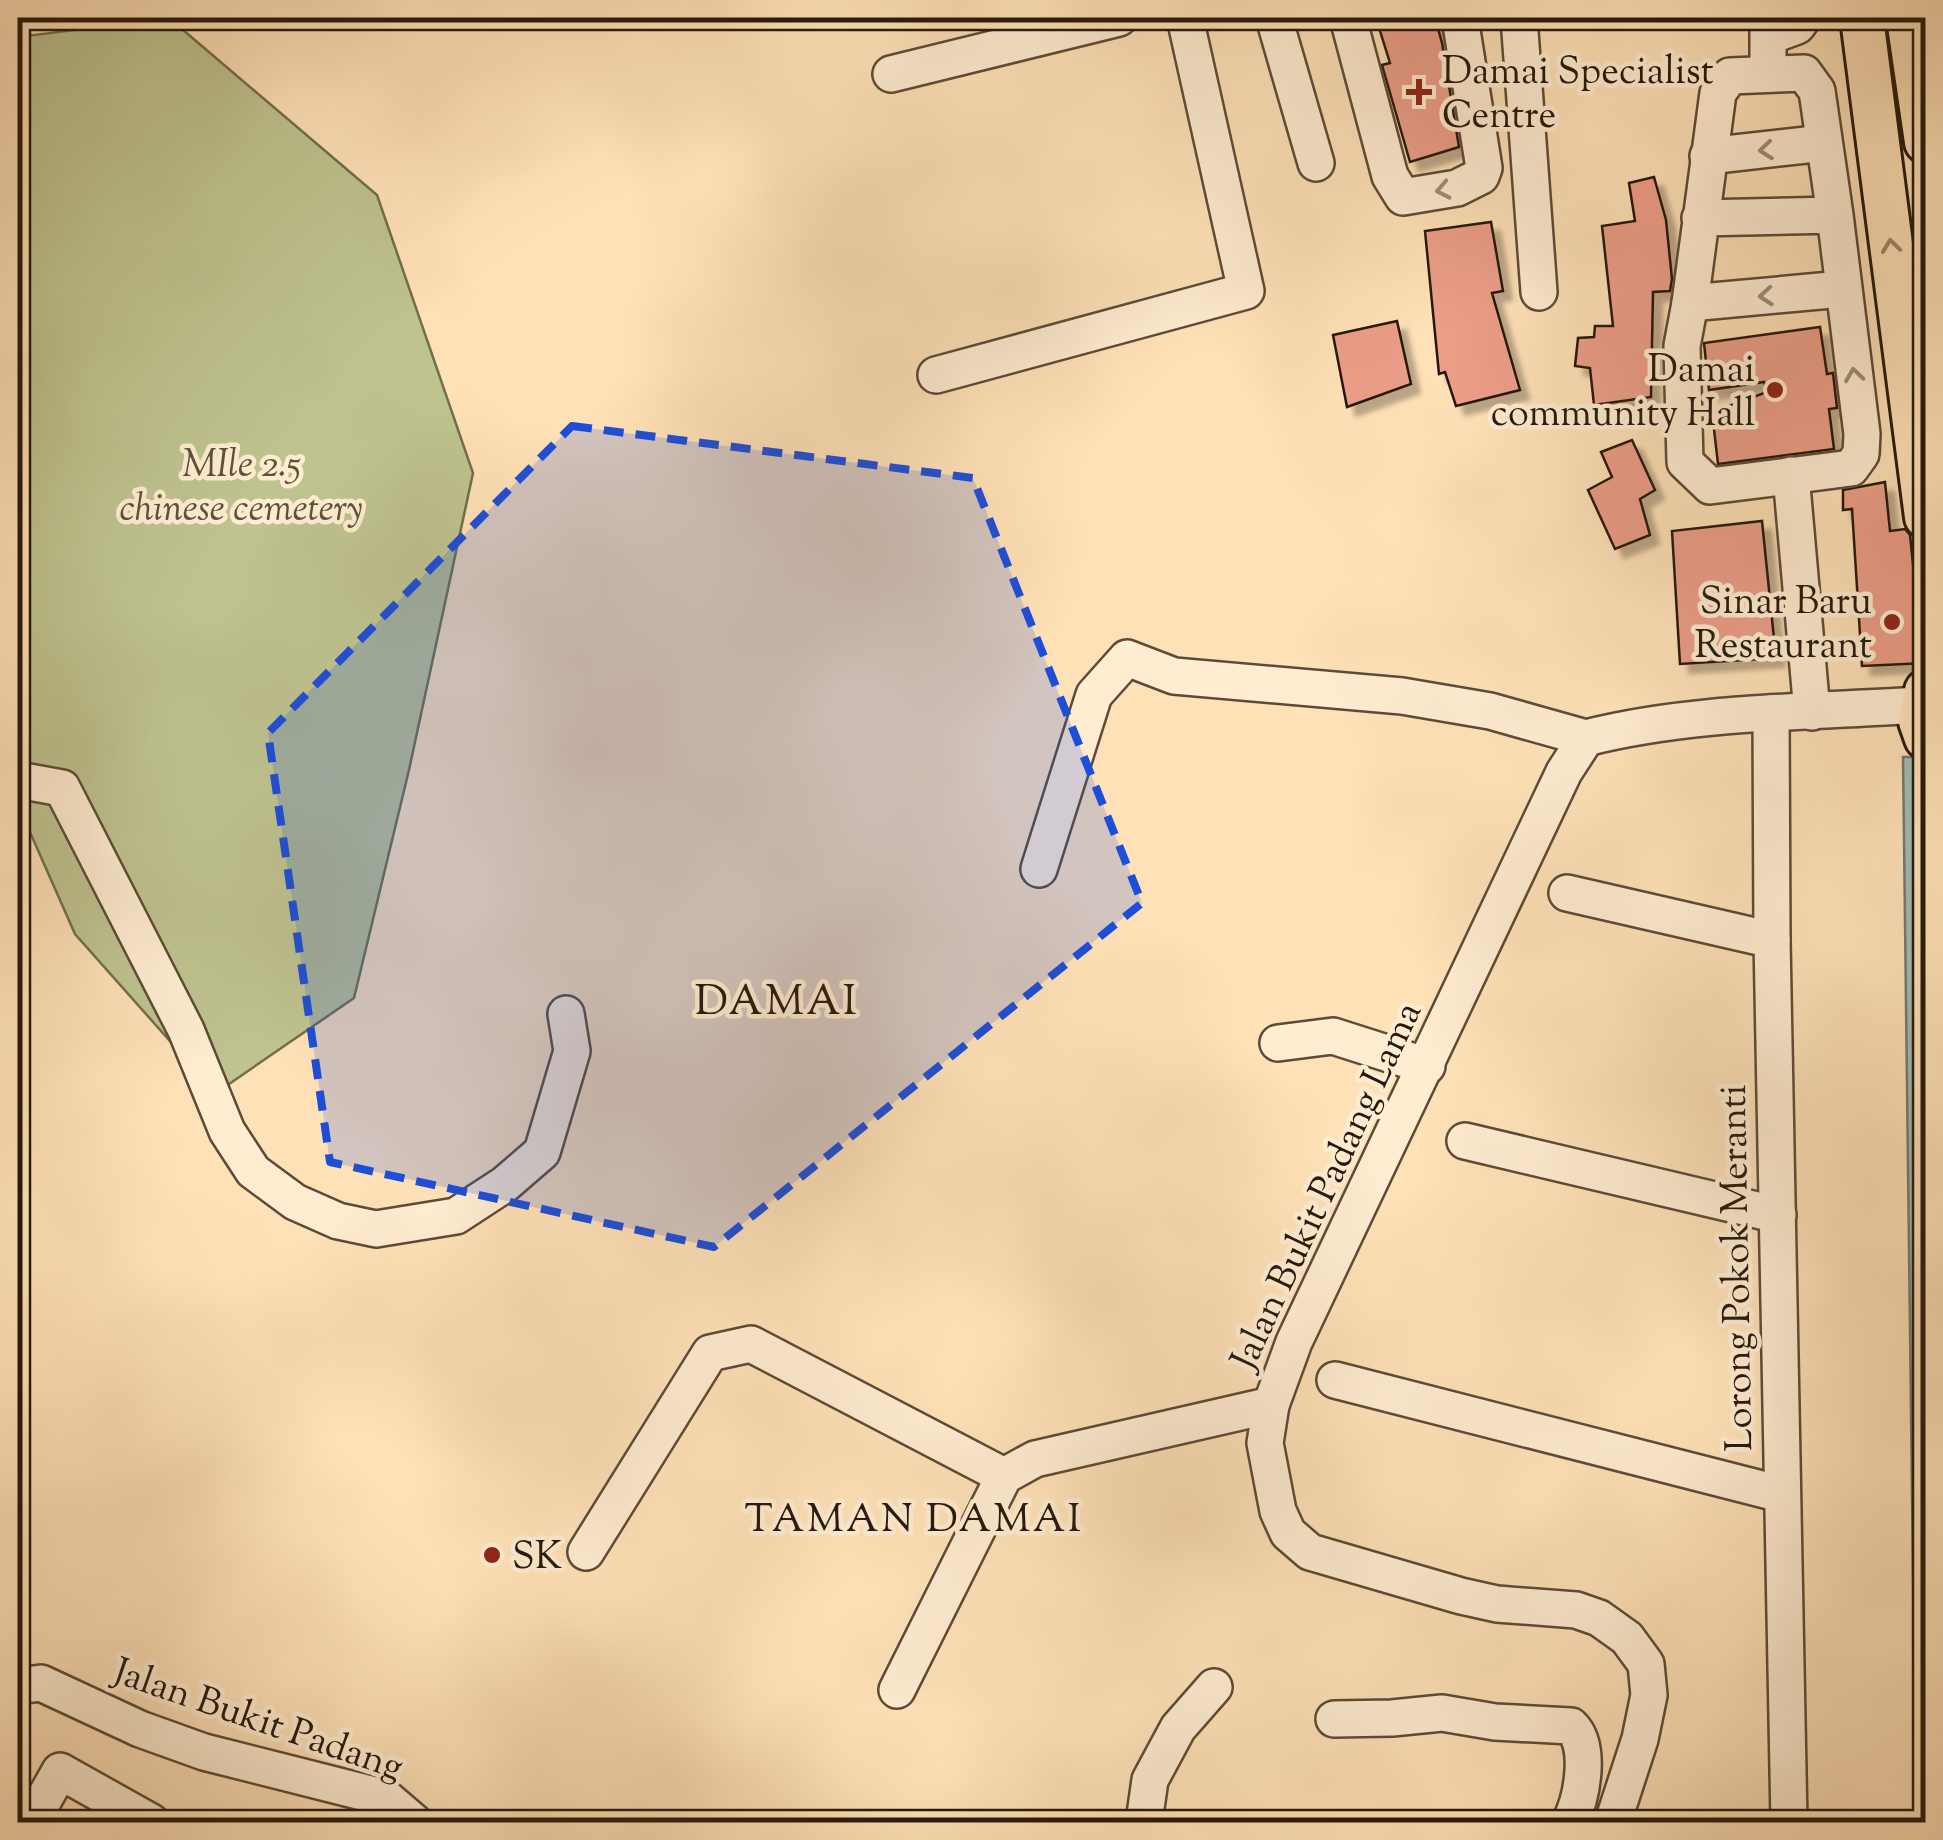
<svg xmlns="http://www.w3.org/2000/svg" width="1943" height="1840" viewBox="0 0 1943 1840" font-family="'Sorts Mill Goudy',serif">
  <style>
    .green { fill: #bec390; stroke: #726e4e; stroke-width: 2.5 }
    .water { fill: #a3bbb7; stroke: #717a73; stroke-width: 2.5 }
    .building { fill: #eb9d88; stroke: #25190c; stroke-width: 2.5; filter: url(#shadow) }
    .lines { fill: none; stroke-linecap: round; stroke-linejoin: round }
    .minor-casing { stroke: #5c4b37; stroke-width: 40 }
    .major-casing { stroke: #25190c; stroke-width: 48 }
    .minor { stroke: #ffecd1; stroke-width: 35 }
    .major { stroke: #ffe1b8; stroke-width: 42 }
    .oneway { stroke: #9d8d78 }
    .oneway2 { stroke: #9d876b }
    .marked { fill: #1d4ed8; fill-opacity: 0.2; stroke: #1d4ed8; stroke-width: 8; stroke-dasharray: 20 12; stroke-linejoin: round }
    .poi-dot { fill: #8f2418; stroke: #ffecd1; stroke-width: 4 }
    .labels { text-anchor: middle; stroke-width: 9; stroke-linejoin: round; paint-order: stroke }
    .poi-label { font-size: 38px; fill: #25190c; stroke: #ffecd1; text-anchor: start }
    .park-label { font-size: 38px; font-style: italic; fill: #5b543a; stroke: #ffecd1 }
    .street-label { font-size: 38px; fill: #25190c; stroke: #ffecd1 }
    .neighbourhood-label { font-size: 40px; letter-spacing: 2.5px; fill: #25190c; stroke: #ffecd1 }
    .quarter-label { font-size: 42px; letter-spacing: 2.5px; fill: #25190c; stroke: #ffecd1 }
  </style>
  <defs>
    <filter id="shadow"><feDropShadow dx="9" dy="9" stdDeviation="2.5" flood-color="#0004"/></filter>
  </defs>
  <rect width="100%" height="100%" fill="#ffe1b8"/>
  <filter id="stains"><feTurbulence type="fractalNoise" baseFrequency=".002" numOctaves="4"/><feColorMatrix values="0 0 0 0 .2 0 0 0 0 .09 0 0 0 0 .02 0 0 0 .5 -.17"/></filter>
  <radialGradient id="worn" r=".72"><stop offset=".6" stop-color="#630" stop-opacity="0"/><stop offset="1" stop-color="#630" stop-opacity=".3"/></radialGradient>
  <path class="green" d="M169 18 377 195 473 473 409 770 354 998 216 1093 75 934 18 805V37Z"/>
  <path class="water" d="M1903 757H1914L1925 1822H1916Z"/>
  <g class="building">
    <path d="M1376 18H1435L1442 43 1459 147 1410 162 1382 65 1390 63Z"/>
    <path d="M1654 177 1666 220 1672 279 1670 291 1653 292 1651 397 1594 405 1590 368 1575 366 1578 338 1594 337 1595 326H1613L1602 226 1635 221 1629 183Z"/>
    <path d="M1491 222 1503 291 1492 293 1520 390 1456 406 1445 372 1439 374 1425 231Z"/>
    <path d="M1397 321 1411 384 1347 407 1333 335Z"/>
    <path d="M1820 327 1827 374 1833 373 1837 408 1829 409 1834 449 1718 464 1712 412 1767 392 1764 382 1709 390 1704 343Z"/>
    <path d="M1632 440 1655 490 1640 499 1650 535 1615 549 1588 490 1612 477 1601 452Z"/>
    <path d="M1885 482 1890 531 1905 529 1910 535 1914 574 1926 610V663L1862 666 1852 509 1843 510V490Z"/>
    <path d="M1762 521 1776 658 1680 664 1672 531Z"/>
  </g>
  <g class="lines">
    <defs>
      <g id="minor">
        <path d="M1274 18 1316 163"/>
        <path d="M1348 18 1390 176 1403 197 1457 188 1481 176 1484 168 1460 18"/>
        <path d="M1519 18 1539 292"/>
        <path d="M1768 18V74"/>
        <path d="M1770 36 1797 26 1803 18"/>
        <path d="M891 74 1119 18"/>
        <path d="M1708 156 1824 143"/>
        <path d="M1700 218 1835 215 1862 434 1861 454 1851 468 1710 486 1685 462 1682 346 1690 303 1718 93 1730 76 1804 73 1817 91 1835 215"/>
        <path d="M1690 303 1842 289"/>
        <path d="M936 375 1246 291 1185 18"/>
        <path d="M1791 475 1812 712"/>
        <path d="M1771 713 1772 940 1789 1822"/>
        <path d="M18 780 62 788 186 1030 227 1131 253 1171 295 1202 338 1221 376 1229 456 1216 505 1184 542 1152 572 1051 566 1014"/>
        <path d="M1039 869 1094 695 1127 658 1174 676 1402 696 1490 711 1586 738"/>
        <path d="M1567 893 1772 940"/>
        <path d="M1278 1043 1333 1036 1427 1066"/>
        <path d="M1465 1141 1778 1215"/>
        <path d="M1335 1380 1781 1494"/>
        <path d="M586 1552 710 1353 751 1344 1004 1476"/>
        <path d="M18 1686 41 1683 140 1729 204 1752 386 1798 414 1822"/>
        <path d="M897 1690 1004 1476 1035 1459 1271 1405"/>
        <path d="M1334 1719 1392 1718 1442 1713 1495 1722 1571 1726C1592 1746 1582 1798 1570 1822"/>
        <path d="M31 1822 60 1771 151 1822"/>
        <path d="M1144 1822 1150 1780 1178 1728 1214 1687"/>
        <path d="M1613 1822 1640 1739 1649 1695 1646 1664 1627 1638 1599 1618 1576 1610 1497 1604 1461 1596 1310 1552 1288 1533 1278 1511 1265 1443 1271 1405 1294 1342 1564 772 1586 738C1692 711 1811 712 1921 705"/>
      </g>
      <g id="major">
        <path d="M1862 18 1926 517"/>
        <path d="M1908 18 1926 142"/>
        <path d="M1926 691 1920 721 1926 738"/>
      </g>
    </defs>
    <use href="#minor" class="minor-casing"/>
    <use href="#major" class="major-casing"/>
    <use href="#minor" class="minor"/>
    <use href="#major" class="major"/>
  </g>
  <defs><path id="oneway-chevron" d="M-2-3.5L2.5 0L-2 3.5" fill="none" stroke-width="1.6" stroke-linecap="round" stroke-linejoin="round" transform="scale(2.5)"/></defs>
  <g class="oneway">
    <use href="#oneway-chevron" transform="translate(1766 150) rotate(174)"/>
    <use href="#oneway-chevron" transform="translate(1443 190) rotate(169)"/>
    <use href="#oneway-chevron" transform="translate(1766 296) rotate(175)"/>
    <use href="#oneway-chevron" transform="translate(1854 375) rotate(-98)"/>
  </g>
  <use class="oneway2" href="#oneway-chevron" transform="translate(1891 246) rotate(-97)"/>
  <path class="marked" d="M572 426 973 478 1142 903 714 1247 330 1162 268 733Z"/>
  <g class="poi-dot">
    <path d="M1414 77h10v10h10v10h-10v10h-10v-10h-10v-10h10z"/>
    <circle cx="1775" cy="390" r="10"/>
    <circle cx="1892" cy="622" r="10"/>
    <circle cx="492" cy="1555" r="10"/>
  </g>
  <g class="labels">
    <g class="poi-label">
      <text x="1442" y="83">Damai Specialist<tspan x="1442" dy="44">Centre</tspan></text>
      <text x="1755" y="381" text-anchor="end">Damai<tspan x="1755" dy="44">community Hall</tspan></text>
      <text x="1872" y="613" text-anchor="end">Sinar Baru<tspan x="1872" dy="44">Restaurant</tspan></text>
      <text x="512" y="1568">SK</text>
    </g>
    <g class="park-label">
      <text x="241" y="476">MIle 2.5<tspan x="241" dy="44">chinese cemetery</tspan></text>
    </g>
    <g class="street-label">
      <text transform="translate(1325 1185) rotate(-65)" y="13">Jalan Bukit Padang Lama</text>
      <text transform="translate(1735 1268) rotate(-91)" y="13">Lorong Pokok Meranti</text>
      <text transform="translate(259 1718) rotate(19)" y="13">Jalan Bukit Padang</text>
    </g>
    <g class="neighbourhood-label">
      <text x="914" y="1531">TAMAN DAMAI</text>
    </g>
    <g class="quarter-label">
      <text x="777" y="1014">DAMAI</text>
    </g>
  </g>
  <rect width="1943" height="1840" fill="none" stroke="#ffe1b8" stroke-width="60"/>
  <rect x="20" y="20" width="1903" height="1800" fill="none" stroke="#25190c" stroke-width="5"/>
  <rect x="30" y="30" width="1883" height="1780" fill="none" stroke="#25190c" stroke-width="2.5"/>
  <rect width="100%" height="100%" filter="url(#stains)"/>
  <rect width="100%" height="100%" fill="url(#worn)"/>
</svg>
